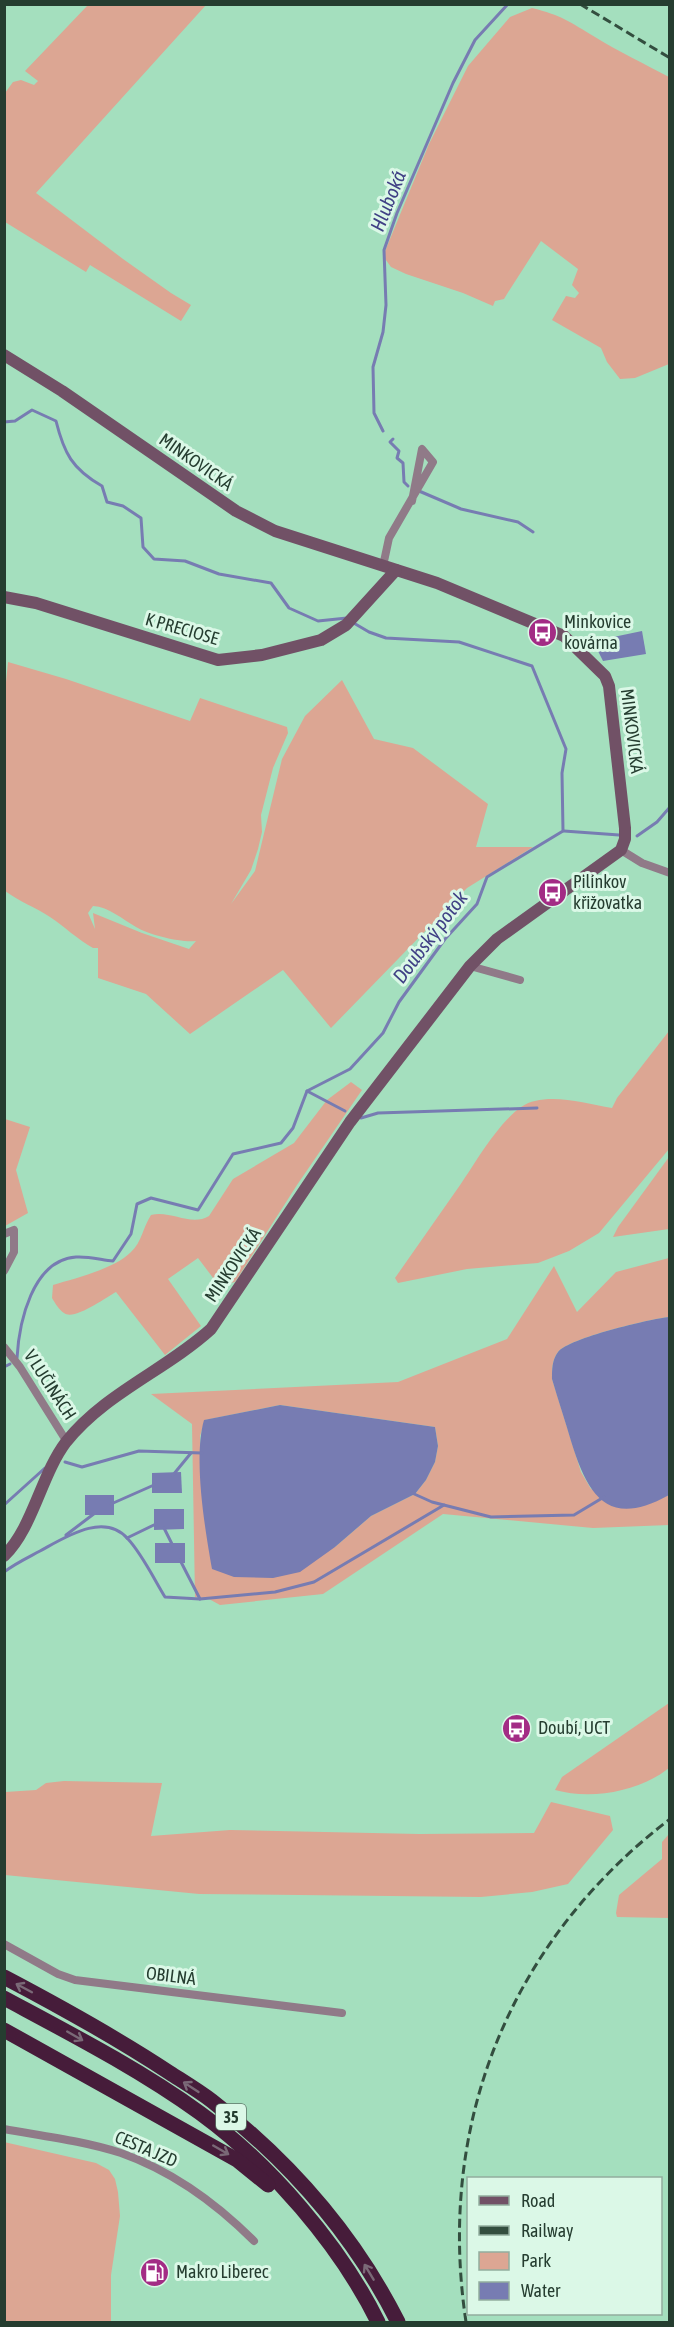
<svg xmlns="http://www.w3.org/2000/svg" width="674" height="2327" viewBox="0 0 674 2327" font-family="'Asap Condensed',sans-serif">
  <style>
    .green { fill: #dca693; fill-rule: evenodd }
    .water { fill: #777cb2 }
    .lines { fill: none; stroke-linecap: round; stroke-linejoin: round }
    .stream { stroke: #777cb2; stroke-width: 3 }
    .street { stroke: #907a88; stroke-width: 8 }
    .secondary { stroke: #715166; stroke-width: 12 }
    .highway { stroke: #461c3a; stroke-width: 15 }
    .rail { stroke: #334e3f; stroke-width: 3; stroke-dasharray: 9 4.5; stroke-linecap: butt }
    .oneway { stroke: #7a6977 }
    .labels { text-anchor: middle; stroke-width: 6; stroke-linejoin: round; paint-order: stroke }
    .shield { fill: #dbf8e7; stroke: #5c7567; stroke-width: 1.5 }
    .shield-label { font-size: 16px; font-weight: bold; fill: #253d30 }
    .street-label { font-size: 18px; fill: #253d30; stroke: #dbf8e7 }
    .poi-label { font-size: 18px; fill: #253d30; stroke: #dbf8e7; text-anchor: start }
    .water-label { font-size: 20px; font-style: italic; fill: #404185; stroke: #dbf8e7 }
  </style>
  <rect width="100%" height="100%" fill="#a4dfbe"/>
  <g class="green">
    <path d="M88 5H206L36 193 123 259 171 293 191 305 181 321 90 265 86 272 5 222V93L13 82 21 80 34 85 38 81 25 71Z"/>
    <path d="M532 8C561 15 570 22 595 37 619 52 645 64 669 77V364L635 378 620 379 607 362 601 348 552 320 566 296 575 298 579 293 572 285 578 269 541 241 507 294 504 299 495 301 493 306 463 293 406 274 391 267 383 256 429 144 468 66 510 17Z"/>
    <path d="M8 662 66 679 190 721 200 698 287 727 288 733 273 768 261 815 262 832 258 849 251 870 231 904 255 871 282 759 305 716 342 680 374 739 413 748 488 804 476 847H533L467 888 331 1028 283 970 190 1034 146 994 98 978V948H93C77 939 65 927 50 917 35 907 20 902 5 891L4 702ZM93 906C109 907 122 919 136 927 149 935 182 943 196 941L189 949 142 933 93 913 95 929 88 913Z"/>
    <path d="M669 1031V1149L599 1233 569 1251 538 1263 467 1269 398 1283 395 1278C416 1248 437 1218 458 1188 474 1166 506 1106 535 1101 559 1095 587 1104 612 1108L617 1098Z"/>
    <path d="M351 1082 362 1090 297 1185 235 1282 230 1283 223 1291 198 1258 168 1279 201 1326 165 1355 116 1292C105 1298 74 1321 64 1313 59 1310 55 1303 52 1298L53 1285C76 1278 114 1269 131 1252 142 1242 143 1227 151 1215 171 1210 191 1227 209 1216L233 1179 294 1143 327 1100Z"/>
    <path d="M5 1119 30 1127 16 1170 28 1213 5 1226Z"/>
    <path d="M669 1157V1229L613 1237 618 1227Z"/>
    <path d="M669 1258V1317C650 1319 569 1338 558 1352 552 1360 552 1369 552 1379L581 1472 591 1489 636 1507 669 1495V1525L593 1528 443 1514 323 1594 220 1605 209 1599 195 1597 192 1424 151 1394 398 1382 507 1339 554 1266 577 1312 616 1272ZM280 1405 435 1427 438 1446 435 1462 426 1480 415 1494 371 1516 335 1547 202 1490 200 1436 205 1420Z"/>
    <path d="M669 1703V1768C639 1792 591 1800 555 1790L562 1777Z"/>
    <path d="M64 1781 162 1783 151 1836 230 1830 419 1834 534 1833 551 1802 610 1816 613 1830 568 1884 532 1892 481 1897 199 1894 5 1875V1792L36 1790 46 1783Z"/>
    <path d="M669 1834V1918L617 1917 616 1913 619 1895 662 1859V1842Z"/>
    <path d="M4 2142 96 2163 109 2170 115 2179 118 2192 120 2216 111 2275V2322H5Z"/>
  </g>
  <g class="water">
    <path d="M642 631 646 654 603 661 595 645 599 640Z"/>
    <path d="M669 1317V1495C608 1529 588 1496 571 1441 565 1420 558 1400 552 1379 552 1369 552 1360 558 1352 569 1338 650 1319 669 1317Z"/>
    <path d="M280 1405 435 1427 438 1446 435 1462 426 1480 415 1494 371 1516 335 1547 300 1572 273 1578 234 1577 212 1569C205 1529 193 1459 204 1420Z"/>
    <path d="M181 1472 182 1493H152V1473Z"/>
    <rect x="85" y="1495" width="29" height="20"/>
    <path d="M184 1509V1529L154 1530V1509Z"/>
    <rect x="155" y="1543" width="30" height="20"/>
  </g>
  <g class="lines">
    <g class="stream">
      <path d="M4 422 15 421 32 410 56 421C64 453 72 469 102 486L107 502 123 506 141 518 143 547 154 559 185 561 219 574 271 583 289 608 318 621 347 618"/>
      <path d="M383 431 374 413 373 367 383 332 386 305 384 250 397 213 453 83 475 40 508 4"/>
      <path d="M393 439 390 442 399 451 397 458 403 463 404 482 408 486"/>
      <path d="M419 491 461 509 518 522 533 532"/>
      <path d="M564 831 619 835"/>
      <path d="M637 836 657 822 670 807"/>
      <path d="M307 1091 345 1111"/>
      <path d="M361 1118 378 1113 537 1108"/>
      <path d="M17 1358C19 1323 32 1260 76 1257 88 1256 102 1260 113 1261L131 1234 137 1204 151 1198 198 1210 233 1154 281 1143 293 1128 307 1091 350 1069 383 1033 399 1002 445 939 477 904 487 877 563 831 562 773 566 749 532 666 459 642 386 638 369 632 352 622"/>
      <path d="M4 1367 10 1364"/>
      <path d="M65 1462 82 1467 139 1451 202 1453"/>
      <path d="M173 1475 191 1453"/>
      <path d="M412 1493 432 1502 491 1517 574 1515 604 1497"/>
      <path d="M111 1504 154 1485"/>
      <path d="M4 1505 45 1468"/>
      <path d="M164 1528 173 1546"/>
      <path d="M66 1535 95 1513"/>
      <path d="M127 1538 156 1524"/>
      <path d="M180 1560 200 1599"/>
      <path d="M4 1572C16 1563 27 1558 40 1551 64 1538 104 1511 128 1539 142 1554 154 1579 165 1597L200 1599 275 1592 314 1582 444 1505"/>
    </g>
    <g class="street">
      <path d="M383 566 389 538 433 462 422 449 412 501"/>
      <path d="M621 850 642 863 670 873"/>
      <path d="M470 966 520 980"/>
      <path d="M4 1234 14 1230V1252L4 1271"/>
      <path d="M4 1347 20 1367 67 1442"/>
      <path d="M4 1944 58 1974 75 1980 342 2013"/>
      <path d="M4 2129C43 2136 84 2141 121 2153 172 2171 216 2203 254 2241"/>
    </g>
    <g class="secondary">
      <path d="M4 355 62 391 236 511 275 531 437 583 564 636 605 676 609 686 625 828V839L621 850 497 939 470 966 350 1122 211 1329C166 1370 105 1393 66 1442 41 1475 33 1528 4 1556"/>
      <path d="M4 597 36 603 218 660 262 655 321 640 346 625 396 570"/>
    </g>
    <g class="highway">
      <path d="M4 1977C61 2007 117 2038 170 2073 184 2082 199 2091 212 2101 289 2161 354 2235 398 2322"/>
      <path d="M4 1998C71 2034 139 2069 200 2113 270 2164 340 2245 378 2322"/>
      <path d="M4 2030 237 2160 268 2185"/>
    </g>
    <g class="rail">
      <path d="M580 4 670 58"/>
      <path d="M466 2322C436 2124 510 1941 670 1819"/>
    </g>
  </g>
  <defs><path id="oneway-shaft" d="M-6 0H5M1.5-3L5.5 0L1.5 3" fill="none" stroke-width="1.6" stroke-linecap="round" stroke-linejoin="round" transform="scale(1.5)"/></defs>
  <g class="oneway">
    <use href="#oneway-shaft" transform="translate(24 1988) rotate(-152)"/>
    <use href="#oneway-shaft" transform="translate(75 2036) rotate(30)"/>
    <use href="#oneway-shaft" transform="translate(191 2087) rotate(-147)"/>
    <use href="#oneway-shaft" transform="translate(221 2150) rotate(30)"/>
    <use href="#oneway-shaft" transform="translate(369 2272) rotate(-121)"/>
  </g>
  <defs>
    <symbol id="bus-disc" viewBox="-11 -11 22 22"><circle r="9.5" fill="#a32c85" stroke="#dbf8e7"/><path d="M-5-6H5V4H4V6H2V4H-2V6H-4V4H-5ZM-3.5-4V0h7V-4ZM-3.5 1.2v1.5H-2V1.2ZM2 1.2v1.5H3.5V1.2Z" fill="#fff"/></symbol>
    <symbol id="fuel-disc" viewBox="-11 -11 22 22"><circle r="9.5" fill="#a32c85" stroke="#dbf8e7"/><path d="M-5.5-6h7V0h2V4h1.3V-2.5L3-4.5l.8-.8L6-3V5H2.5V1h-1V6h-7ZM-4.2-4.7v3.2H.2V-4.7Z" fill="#fff"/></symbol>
  </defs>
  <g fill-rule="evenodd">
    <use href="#bus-disc" x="526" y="616" width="33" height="33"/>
    <use href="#bus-disc" x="536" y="876" width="33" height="33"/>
    <use href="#bus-disc" x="500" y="1712" width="33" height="33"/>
    <use href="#fuel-disc" x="138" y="2256" width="33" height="33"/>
  </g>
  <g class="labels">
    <rect class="shield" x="216" y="2104" width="30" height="26" rx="4.5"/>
    <g class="shield-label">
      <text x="231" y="2123">35</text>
    </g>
    <g class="street-label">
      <text transform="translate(196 462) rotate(35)" y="6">MINKOVICKÁ</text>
      <text transform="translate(182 629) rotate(16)" y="6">K PRECIOSE</text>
      <text transform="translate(632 731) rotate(83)" y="6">MINKOVICKÁ</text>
      <text transform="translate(233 1265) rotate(-56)" y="6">MINKOVICKÁ</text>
      <text transform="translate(50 1385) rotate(57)" y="6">V LUČINÁCH</text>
      <text transform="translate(171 1976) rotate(7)" y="6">OBILNÁ</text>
      <text transform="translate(146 2149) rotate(23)" y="6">CESTA JZD</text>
    </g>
    <g class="poi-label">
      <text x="564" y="628">Minkovice<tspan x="564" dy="21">kovárna</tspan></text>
      <text x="573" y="888">Pilínkov<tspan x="573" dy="21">křižovatka</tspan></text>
      <text x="538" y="1734">Doubí, UCT</text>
      <text x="176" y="2278">Makro Liberec</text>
    </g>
    <g class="water-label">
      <text transform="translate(388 201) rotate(-68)" y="7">Hluboká</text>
      <text transform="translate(430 937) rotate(-53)" y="7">Doubský potok</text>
    </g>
  </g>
  <rect width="674" height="2327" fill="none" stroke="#253d30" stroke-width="12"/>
  <rect x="467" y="2177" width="195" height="138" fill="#dbf8e7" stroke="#92ad9e" stroke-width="1.5"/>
  <rect x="479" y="2196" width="30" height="9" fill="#715166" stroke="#92ad9e" stroke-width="1.5"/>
  <text x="521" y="2207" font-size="18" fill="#253d30">Road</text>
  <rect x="479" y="2226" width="30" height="9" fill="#334e3f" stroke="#92ad9e" stroke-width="1.5"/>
  <text x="521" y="2237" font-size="18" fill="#253d30">Railway</text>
  <rect x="479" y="2252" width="30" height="18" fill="#dca693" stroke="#92ad9e" stroke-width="1.5"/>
  <text x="521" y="2267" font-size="18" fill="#253d30">Park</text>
  <rect x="479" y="2282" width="30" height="18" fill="#777cb2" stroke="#92ad9e" stroke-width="1.5"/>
  <text x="521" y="2297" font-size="18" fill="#253d30">Water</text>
</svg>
